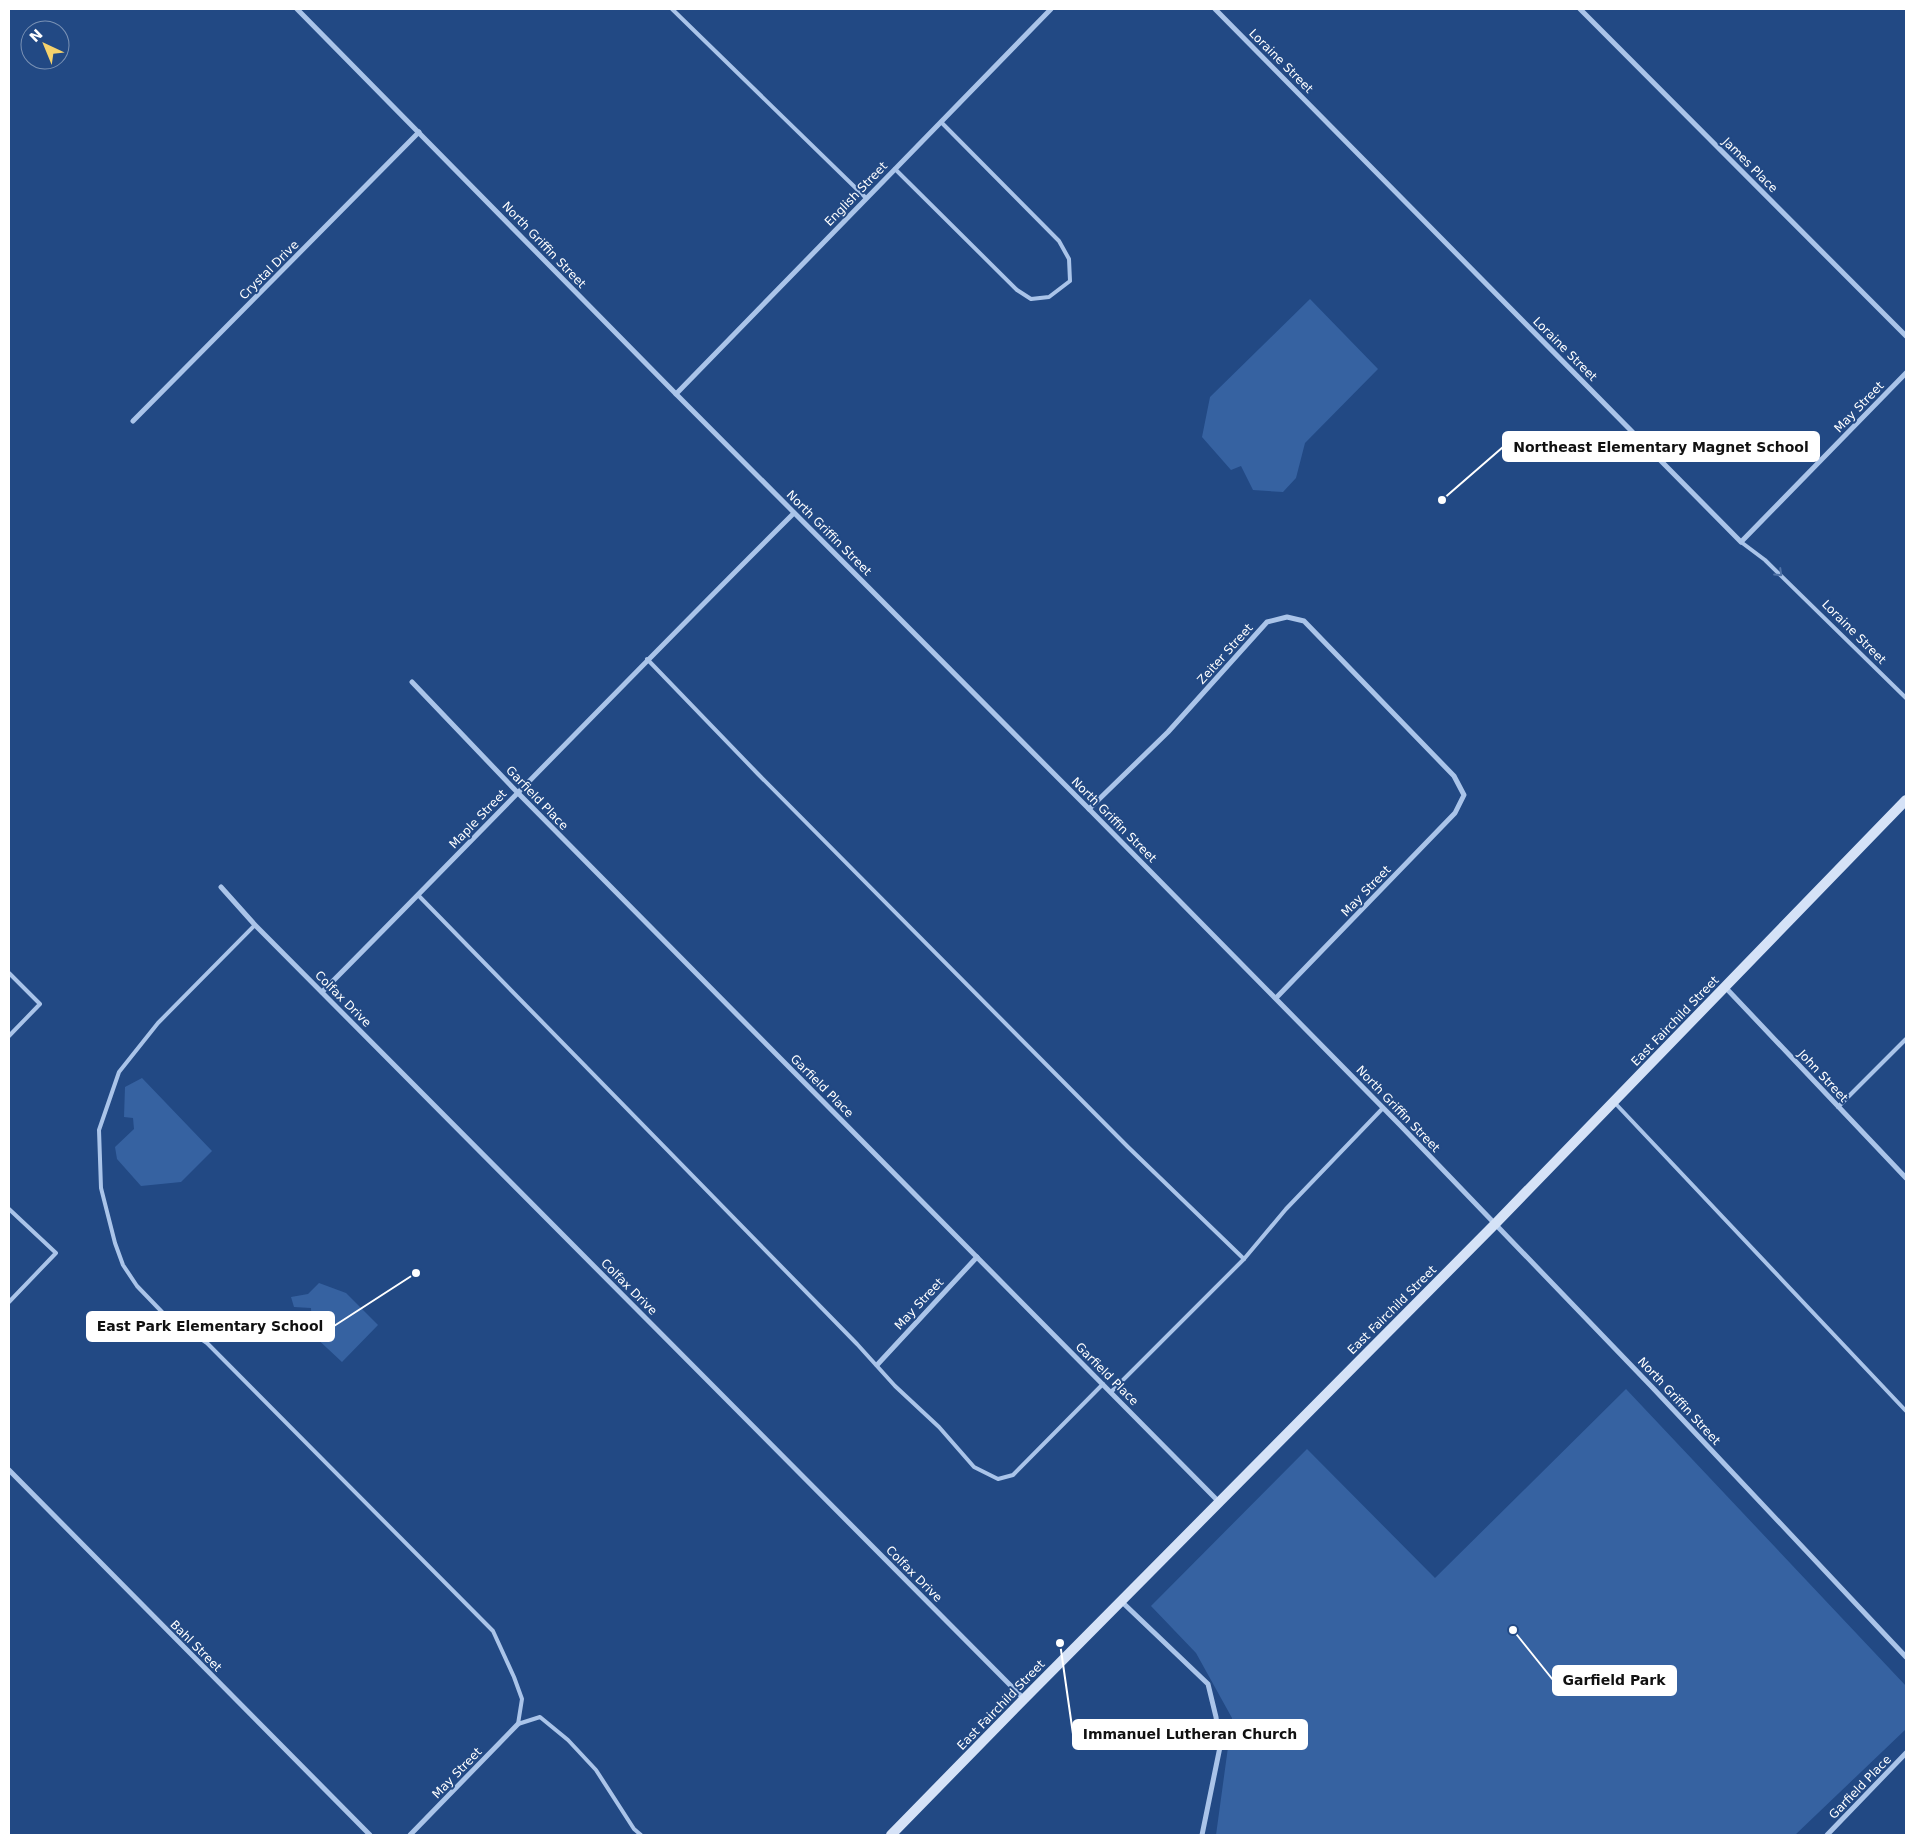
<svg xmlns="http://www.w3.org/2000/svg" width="1915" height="1844" viewBox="0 0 1915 1844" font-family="'DejaVu Sans',sans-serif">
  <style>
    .green { fill: #3662a1 }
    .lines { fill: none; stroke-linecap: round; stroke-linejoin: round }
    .lane { stroke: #aac4e9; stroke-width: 4 }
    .street { stroke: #aac4e9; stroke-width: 5 }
    .secondary { stroke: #d5e2f7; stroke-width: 10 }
    .oneway { stroke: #5274a7 }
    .labels { text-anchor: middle; stroke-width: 4; stroke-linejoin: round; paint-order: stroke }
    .street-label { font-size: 12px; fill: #fff; stroke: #224984 }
    .leader { fill: none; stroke: #fff; stroke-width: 2 }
    .callout-dot { fill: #fff; stroke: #224984; stroke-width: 2 }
    .callout { fill: #fff; stroke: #fff; stroke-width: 2 }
    .callout-label { font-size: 14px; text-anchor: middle; font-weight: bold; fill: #111 }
  </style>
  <rect width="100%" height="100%" fill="#224984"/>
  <g class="green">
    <path d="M1310 299 1378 369 1305 443 1296 478 1283 492 1253 490 1241 466 1231 470 1202 437 1210 397Z"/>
    <path d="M142 1078 212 1151 181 1182 141 1186 117 1159 115 1147 134 1129 133 1118 124 1117 125 1087Z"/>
    <path d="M319 1283 346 1293 378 1325 342 1362 312 1334 311 1308 294 1307 291 1297 308 1294Z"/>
    <path d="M1626 1389 1906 1686V1729L1795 1835H1216L1232 1718 1196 1653 1151 1606 1307 1449 1435 1578Z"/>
  </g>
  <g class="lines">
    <g class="lane">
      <path d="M672 9 866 198"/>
      <path d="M895 169 1017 290 1031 299 1049 297 1070 281 1069 259 1059 241 941 122"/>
      <path d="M1741 542 1765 560 1906 698"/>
      <path d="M647 659 758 774 1128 1147 1244 1259"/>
      <path d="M418 895 857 1344 895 1386 939 1427 974 1467 998 1479 1013 1475 1103 1384"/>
      <path d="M255 925 158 1023 119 1072 99 1130 101 1188 115 1243 123 1265 137 1286 163 1313 207 1343 493 1631 514 1677 522 1699 518 1724 540 1717 568 1740 596 1770 634 1829 641 1835"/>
      <path d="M9 973 40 1004 9 1036"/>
      <path d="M1614 1102 1906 1411"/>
      <path d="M1838 1107 1906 1039"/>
      <path d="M9 1209 56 1253 9 1302"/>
      <path d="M1111 1392 1244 1259 1286 1209 1383 1108"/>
    </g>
    <g class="street">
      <path d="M297 9 676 394 1089 809 1399 1124 1652 1387 1906 1657"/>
      <path d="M1215 9 1741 542 1906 373"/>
      <path d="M1580 9 1906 336"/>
      <path d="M676 394 1051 9"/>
      <path d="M133 421 419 132"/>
      <path d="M412 682 518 793 1219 1502"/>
      <path d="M1089 809 1168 732 1267 622 1287 617 1304 621 1454 776 1464 795 1455 813 1276 998"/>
      <path d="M221 887 255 925 1024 1699"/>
      <path d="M1725 987 1906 1178"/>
      <path d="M322 992C480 833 635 671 794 513"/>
      <path d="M877 1365 977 1257"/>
      <path d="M9 1470 370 1835"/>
      <path d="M1121 1601 1208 1684 1216 1717 1220 1747 1202 1835"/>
      <path d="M410 1835 518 1724"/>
      <path d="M1827 1835 1906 1753"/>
    </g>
    <path class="secondary" d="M891 1835 1024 1699 1496 1223 1906 800"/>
  </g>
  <defs><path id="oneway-chevron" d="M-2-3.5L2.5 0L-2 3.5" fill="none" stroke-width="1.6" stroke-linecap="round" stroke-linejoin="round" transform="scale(1.25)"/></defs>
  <use class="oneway" href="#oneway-chevron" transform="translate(1779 573) rotate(44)"/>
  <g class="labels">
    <g class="street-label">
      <text transform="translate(1281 61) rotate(45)" y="4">Loraine Street</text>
      <text transform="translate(1750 165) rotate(45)" y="4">James Place</text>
      <text transform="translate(856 194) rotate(-46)" y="4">English Street</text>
      <text transform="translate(544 245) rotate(46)" y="4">North Griffin Street</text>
      <text transform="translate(269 270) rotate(-45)" y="4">Crystal Drive</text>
      <text transform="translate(1565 349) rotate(45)" y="4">Loraine Street</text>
      <text transform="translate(1859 407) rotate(-46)" y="4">May Street</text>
      <text transform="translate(829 533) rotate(45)" y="4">North Griffin Street</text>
      <text transform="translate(1854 632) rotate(45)" y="4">Loraine Street</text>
      <text transform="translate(1225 654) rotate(-48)" y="4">Zeiter Street</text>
      <text transform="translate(537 798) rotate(46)" y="4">Garfield Place</text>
      <text transform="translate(478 819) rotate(-46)" y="4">Maple Street</text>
      <text transform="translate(1114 820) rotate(45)" y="4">North Griffin Street</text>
      <text transform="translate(1366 891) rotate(-46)" y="4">May Street</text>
      <text transform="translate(343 999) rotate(45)" y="4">Colfax Drive</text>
      <text transform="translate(1675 1021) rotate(-46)" y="4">East Fairchild Street</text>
      <text transform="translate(1823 1076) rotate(47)" y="4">John Street</text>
      <text transform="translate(822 1086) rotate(45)" y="4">Garfield Place</text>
      <text transform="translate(1398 1109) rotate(46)" y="4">North Griffin Street</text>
      <text transform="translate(629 1287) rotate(45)" y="4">Colfax Drive</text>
      <text transform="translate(919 1304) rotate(-47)" y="4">May Street</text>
      <text transform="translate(1392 1310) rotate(-45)" y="4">East Fairchild Street</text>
      <text transform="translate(1107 1374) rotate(45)" y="4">Garfield Place</text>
      <text transform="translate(1679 1401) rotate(47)" y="4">North Griffin Street</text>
      <text transform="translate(914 1574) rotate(45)" y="4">Colfax Drive</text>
      <text transform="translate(196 1646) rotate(45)" y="4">Bahl Street</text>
      <text transform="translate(1001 1705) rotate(-46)" y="4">East Fairchild Street</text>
      <text transform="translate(457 1773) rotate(-46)" y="4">May Street</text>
      <text transform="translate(1860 1787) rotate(-46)" y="4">Garfield Place</text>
    </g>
  </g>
  <path class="leader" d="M1442 500L1503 447M416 1273L334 1326M1513 1630L1553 1680M1060 1643L1073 1734"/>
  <g class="callout-dot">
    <circle cx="1442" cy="500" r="5"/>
    <circle cx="416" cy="1273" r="5"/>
    <circle cx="1513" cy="1630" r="5"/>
    <circle cx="1060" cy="1643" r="5"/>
  </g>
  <g class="callout">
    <rect x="1503" y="432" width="316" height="29" rx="5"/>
    <rect x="87" y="1312" width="247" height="29" rx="5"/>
    <rect x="1553" y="1666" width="123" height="29" rx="5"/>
    <rect x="1073" y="1720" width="234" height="29" rx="5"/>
  </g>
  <g class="callout-label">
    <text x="1661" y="452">Northeast Elementary Magnet School</text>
    <text x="210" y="1331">East Park Elementary School</text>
    <text x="1614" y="1685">Garfield Park</text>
    <text x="1190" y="1739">Immanuel Lutheran Church</text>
  </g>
  <rect width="1915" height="1844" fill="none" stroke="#ffffff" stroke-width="20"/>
  <g transform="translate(45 45) rotate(316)"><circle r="24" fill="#224984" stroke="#7a92b5"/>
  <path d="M0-4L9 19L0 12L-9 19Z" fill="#f5d26c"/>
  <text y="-8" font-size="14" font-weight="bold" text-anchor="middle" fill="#ffffff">N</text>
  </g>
</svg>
